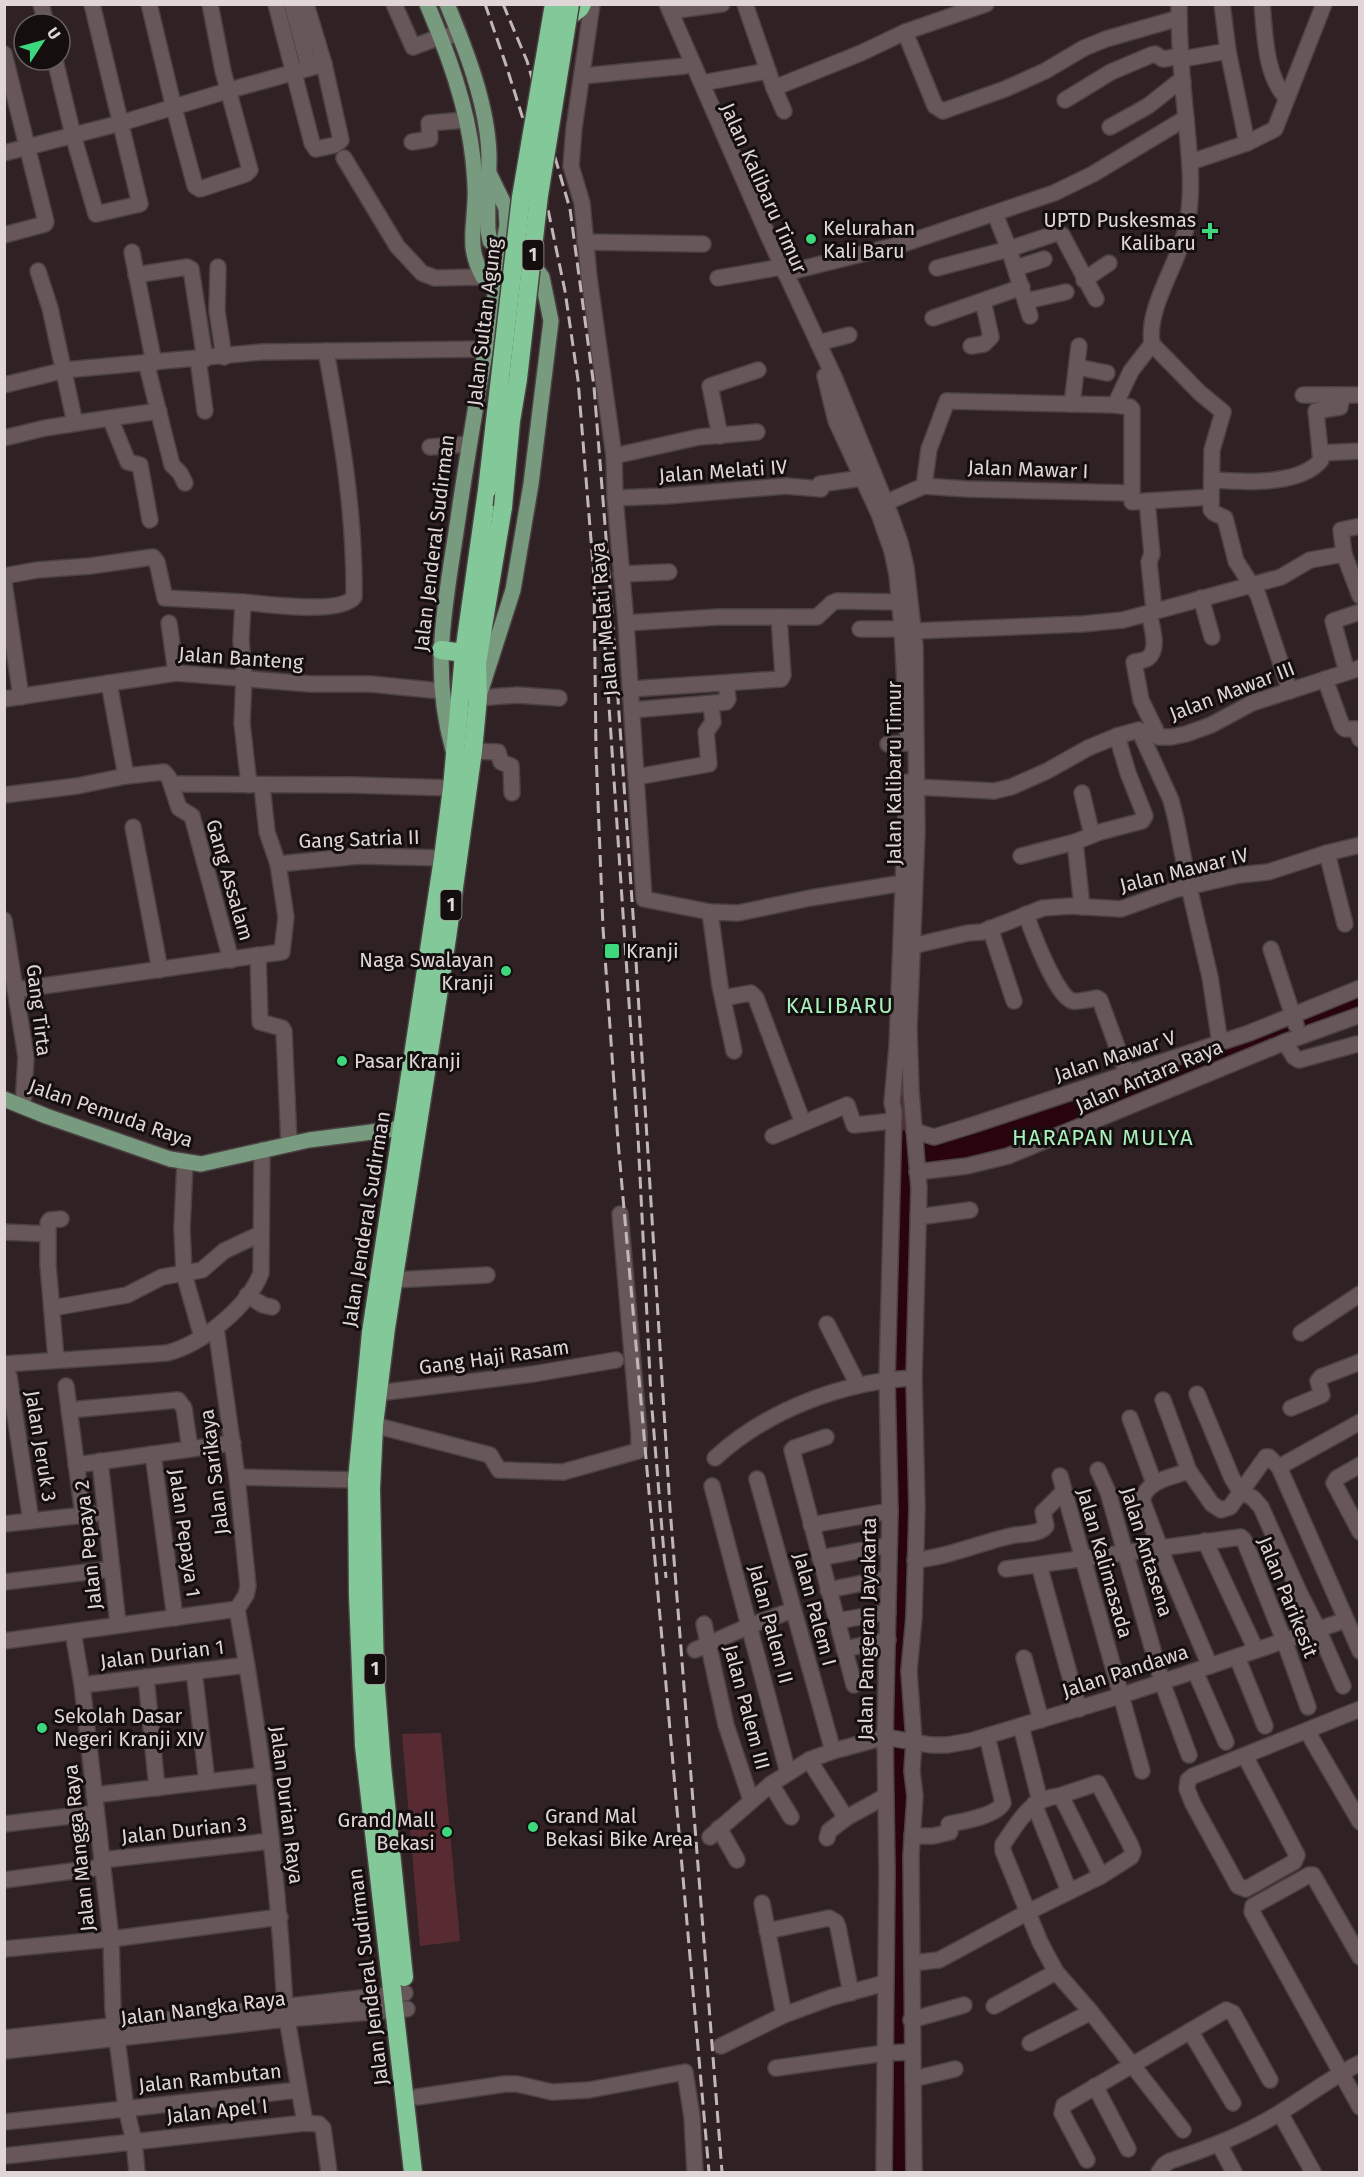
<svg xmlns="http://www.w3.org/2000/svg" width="1364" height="2177" viewBox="0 0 1364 2177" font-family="'Fira Sans',sans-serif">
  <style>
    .green { fill: #582b33 }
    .water { fill: #2a040d }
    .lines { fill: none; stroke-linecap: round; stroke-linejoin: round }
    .minor-casing { stroke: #4b4142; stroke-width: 18 }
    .major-casing { stroke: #4b4142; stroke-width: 18 }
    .highway-casing { stroke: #4b4142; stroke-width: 21 }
    .minor { stroke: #675759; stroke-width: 15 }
    .major { stroke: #789b7f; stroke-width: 15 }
    .highway { stroke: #83c898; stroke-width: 18 }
    .rail { stroke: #c2b7b8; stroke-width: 3; stroke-dasharray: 12 6; stroke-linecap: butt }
    .highway-bridge-casing { stroke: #4b4142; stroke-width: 21; stroke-linecap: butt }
    .highway-bridge { stroke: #83c898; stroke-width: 18 }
    .poi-dot { fill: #3dd77e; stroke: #140e0e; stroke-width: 2 }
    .labels { text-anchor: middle; stroke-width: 6; stroke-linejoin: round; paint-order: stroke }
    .shield { fill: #140e0e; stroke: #a39a9b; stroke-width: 1.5 }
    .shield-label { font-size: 18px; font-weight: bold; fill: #e0d6d7 }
    .street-label { font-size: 20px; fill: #e0d6d7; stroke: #140e0e }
    .poi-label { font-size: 20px; fill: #e0d6d7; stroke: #140e0e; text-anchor: start }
    .quarter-label { font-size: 22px; letter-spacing: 1.5px; fill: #a8efbc; stroke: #140e0e }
  </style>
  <rect width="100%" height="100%" fill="#302224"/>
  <g class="green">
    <path d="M901 1085 905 1086 914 1131 893 1130Z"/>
    <path d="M441 1733 460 1941 420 1946 402 1734Z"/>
  </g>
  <path class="water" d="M1359 988V1014L1060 1136 917 1172 914 2172H884L893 1130 914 1131 934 1137Z"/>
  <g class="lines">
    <defs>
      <g id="minor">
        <path d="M41 4 46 24"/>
        <path d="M149 4 174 108 195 186 200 189 246 174 250 170 223 71 210 4"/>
        <path d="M276 4 312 143 316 149 335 145 341 140 324 64 306 4"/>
        <path d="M292 4 309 68"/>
        <path d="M394 4 413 47 437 38 459 34"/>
        <path d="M592 4 574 128 571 166 582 203 589 277 614 456 615 498 626 623 644 899 710 912 738 913 810 898 903 883"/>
        <path d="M667 4 767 233 835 379 890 514 900 542 906 567 915 646 917 832 909 1028 911 1091 919 1188 914 1378 917 1508 914 1617 909 1671 914 1741 912 1771 915 1796 911 1856 914 2172"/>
        <path d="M745 4 774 88 861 53 905 32 986 4"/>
        <path d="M1222 4 1228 51 1247 143"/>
        <path d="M1262 4C1265 34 1265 77 1287 98"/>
        <path d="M670 11 722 4"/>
        <path d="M905 32 935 106 943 111 1005 89 1045 71 1084 48 1106 39 1179 18"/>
        <path d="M4 54 46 222 45 224 4 235"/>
        <path d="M1182 59 1228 51"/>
        <path d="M55 60 73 135 96 214 140 204 92 4"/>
        <path d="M582 76 685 66"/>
        <path d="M702 83 768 71"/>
        <path d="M774 88 784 111"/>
        <path d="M1065 100 1111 72 1151 55 1155 54 1163 59 1182 56"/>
        <path d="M1110 127 1148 106 1177 83 1183 82"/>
        <path d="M412 142 430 139 429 123 466 120"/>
        <path d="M4 153 121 123 230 90 324 64"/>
        <path d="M344 158 397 246 422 273 435 278 483 277"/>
        <path d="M1191 162 1247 143 1275 129 1324 4"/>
        <path d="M995 214 1009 249 1030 316"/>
        <path d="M585 242 703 244"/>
        <path d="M132 252 154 363"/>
        <path d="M218 267 217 311 224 357"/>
        <path d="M937 268 1009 249 1057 233 1062 235 1096 299"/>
        <path d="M1016 268 1044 259"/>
        <path d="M38 271 50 308 75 423"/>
        <path d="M785 273 906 243 1054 193 1093 174 1186 118"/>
        <path d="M136 275 187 267 191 269 205 359"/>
        <path d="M718 278 776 268"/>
        <path d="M1084 280 1109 263"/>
        <path d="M1026 301 1066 292"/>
        <path d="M933 318 1022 287"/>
        <path d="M818 343 849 335"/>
        <path d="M1152 344 1200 393 1223 412 1212 450 1211 510 1214 513 1225 518 1236 561 1258 595 1290 691"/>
        <path d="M1152 344C1146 309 1177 266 1185 232 1195 195 1189 155 1186 118 1182 81 1179 42 1179 4"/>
        <path d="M971 346 984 344 991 337 983 301"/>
        <path d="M198 359 205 411"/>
        <path d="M146 362 172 465 180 473 185 483"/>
        <path d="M1077 367 1107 373"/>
        <path d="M825 376 836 421 879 514 892 551 897 575 902 629 908 740"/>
        <path d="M4 385 65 370 262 352 484 349"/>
        <path d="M1303 395H1360"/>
        <path d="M1072 404 1079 346"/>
        <path d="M1115 405 1130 407 1132 409V502L1211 497"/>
        <path d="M110 418 159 411"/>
        <path d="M720 436 710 386 758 370"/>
        <path d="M4 438 45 428 110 418 128 462 140 465 150 520"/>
        <path d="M430 447 469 444"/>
        <path d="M1320 453 1360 451"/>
        <path d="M614 456 699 437 757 432"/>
        <path d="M1212 480C1242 482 1300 486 1321 460L1316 411 1340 407 1342 395"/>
        <path d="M924 486 966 489 1130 493"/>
        <path d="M615 498 666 496 786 486 821 489 820 484 863 478"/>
        <path d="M1147 501 1152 554 1149 562 1154 610"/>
        <path d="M885 503 924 486 929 449 947 401 1115 405 1131 371 1152 344"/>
        <path d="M1344 554 1360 596"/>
        <path d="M621 574 669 572"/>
        <path d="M4 576 37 570 90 566 153 557 157 562 165 598 243 602"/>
        <path d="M4 582 21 697"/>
        <path d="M1201 598 1212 637"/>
        <path d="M1149 613C1151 625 1160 649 1148 658 1144 661 1138 661 1134 662L1141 700 1159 737"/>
        <path d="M169 623 176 673"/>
        <path d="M626 623 718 617H817L832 603 837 601 899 602"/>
        <path d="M860 629H902"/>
        <path d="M913 631 1082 624 1123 620 1281 577 1310 560 1344 554 1341 530 1360 526"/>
        <path d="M1347 672 1333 621 1360 612"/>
        <path d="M1325 679 1342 726 1345 729H1356L1360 739"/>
        <path d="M109 683 126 776 164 772 169 778 179 808 192 816 231 960"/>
        <path d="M631 689 781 679 783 675 779 617"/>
        <path d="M478 698 517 695 559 698"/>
        <path d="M4 699 176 673 310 684H370L441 691"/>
        <path d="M632 710 726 702 728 699 726 684"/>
        <path d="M1139 730 1171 800 1176 820 1189 887 1210 977 1220 1043"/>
        <path d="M888 744 908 743"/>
        <path d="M473 751 498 752 501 762 511 766 512 793"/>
        <path d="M636 777 709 764 706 732 713 722 711 705"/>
        <path d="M171 784 353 785 452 788"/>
        <path d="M249 785 242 723 244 677 241 640 243 602C266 604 340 615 354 597 355 512 341 433 326 351"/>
        <path d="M916 787 994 791 1011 787 1047 771 1088 748 1117 736 1139 730 1159 737H1171L1186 734 1211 725 1252 703 1360 668"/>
        <path d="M1082 793 1092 835"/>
        <path d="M4 795 77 786 126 776"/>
        <path d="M133 827 160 970"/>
        <path d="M1327 853 1345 924"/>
        <path d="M1021 856 1075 842"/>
        <path d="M278 864 359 856 443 858"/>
        <path d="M1082 907 1075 842 1100 832 1142 821 1145 816 1128 773 1117 736"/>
        <path d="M710 912 720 986 734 1051"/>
        <path d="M1026 914C1031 929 1057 999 1073 1001 1080 1002 1090 999 1097 998L1100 1000 1127 1074"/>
        <path d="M4 920 26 1057 23 1106"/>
        <path d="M990 928 1014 1001"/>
        <path d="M912 946 968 933 982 932 1043 908 1071 906 1121 909 1174 890 1239 875 1268 872 1327 853 1360 845"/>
        <path d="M1271 949 1296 1025"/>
        <path d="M258 955 260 1022 282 1028 284 1031 289 1143"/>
        <path d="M15 990 282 952 286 917 278 864 267 832 262 786"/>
        <path d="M723 998 751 993 756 998 803 1123"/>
        <path d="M1285 1042 1294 1057 1299 1060 1357 1044 1360 1045"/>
        <path d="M914 1131 934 1137 973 1125 1249 1033 1360 988"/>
        <path d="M773 1136 847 1105 854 1125 893 1121"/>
        <path d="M185 1162 182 1228 184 1274 202 1337"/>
        <path d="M917 1172 967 1166 1008 1156 1285 1042 1360 1015"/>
        <path d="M918 1217 970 1210"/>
        <path d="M4 1232 48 1234"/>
        <path d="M394 1280 487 1275"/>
        <path d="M247 1295 263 1305 272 1307"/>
        <path d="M52 1308 127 1295 162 1277 202 1270 224 1251 260 1234"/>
        <path d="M827 1324 858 1385"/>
        <path d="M216 1328 237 1477 248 1586 246 1595 237 1609"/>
        <path d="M1301 1333 1360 1294"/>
        <path d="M56 1359 48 1265V1223L50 1220 61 1219"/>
        <path d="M4 1364 167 1353C202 1344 248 1307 261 1273L262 1150"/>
        <path d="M9 1376 31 1521"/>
        <path d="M66 1386 83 1515"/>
        <path d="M378 1393 533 1374 616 1360"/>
        <path d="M1197 1394 1232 1478 1240 1491 1253 1498 1261 1507 1299 1592 1318 1629 1343 1686"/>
        <path d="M1163 1400 1189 1471 1212 1504 1221 1510 1230 1507 1266 1457H1269L1279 1467 1360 1651"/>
        <path d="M1291 1408 1322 1395 1318 1381 1321 1377 1360 1362"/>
        <path d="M69 1410 178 1400 184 1408 190 1449"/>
        <path d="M1130 1418 1154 1483"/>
        <path d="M374 1425 490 1455 499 1470 563 1472 638 1451 639 1448V1434L620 1214"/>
        <path d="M826 1437 794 1448 792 1450 854 1685"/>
        <path d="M153 1454 175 1618"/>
        <path d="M715 1458C767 1410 844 1381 914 1378"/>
        <path d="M100 1461 118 1624"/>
        <path d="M76 1465 233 1443"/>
        <path d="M1360 1465 1337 1478 1334 1483 1360 1532"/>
        <path d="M1279 1467 1360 1422"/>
        <path d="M1098 1470 1108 1492 1162 1682 1189 1755"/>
        <path d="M1189 1471C1172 1477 1147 1480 1142 1500L1165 1561 1210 1666"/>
        <path d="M1060 1476 1142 1771"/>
        <path d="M237 1477 357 1480"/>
        <path d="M757 1479 833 1751"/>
        <path d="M712 1486 788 1773"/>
        <path d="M4 1524 94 1514"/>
        <path d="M811 1525 890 1511"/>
        <path d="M1205 1541 1256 1650"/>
        <path d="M820 1558 889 1545"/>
        <path d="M915 1560C949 1557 981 1542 1015 1535 1025 1534 1040 1534 1046 1526L1043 1512 1063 1492"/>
        <path d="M1039 1565 1079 1709"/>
        <path d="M1006 1569 1241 1537 1244 1540 1284 1640 1308 1707"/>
        <path d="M4 1582 112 1569"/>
        <path d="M828 1590 888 1578"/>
        <path d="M237 1609C261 1741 278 1873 285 2006"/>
        <path d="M837 1621 888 1612"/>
        <path d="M704 1624 726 1725 751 1800"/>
        <path d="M73 1632 82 1685 111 1939 113 2010 115 2024"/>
        <path d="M4 1641 237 1609"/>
        <path d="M844 1649 888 1640"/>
        <path d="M695 1650 749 1626 793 1610"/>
        <path d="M1237 1657 1265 1726"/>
        <path d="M1024 1658 1041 1720"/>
        <path d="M194 1671 207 1782"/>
        <path d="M1195 1671 1226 1742"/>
        <path d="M146 1677 157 1788"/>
        <path d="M82 1685 247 1665"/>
        <path d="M1021 1726 1040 1801"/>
        <path d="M1307 1731 1360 1822"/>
        <path d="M1245 1756 1297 1855 1294 1862 1246 1889 1238 1886 1193 1804 1187 1789 1188 1780 1193 1776 1360 1709"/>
        <path d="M809 1760 846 1818"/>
        <path d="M771 1784 791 1817"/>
        <path d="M94 1795 264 1775"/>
        <path d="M1034 1804 1069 1891"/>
        <path d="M4 1824 96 1813"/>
        <path d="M719 1828 737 1860"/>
        <path d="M912 1836H933L950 1832 949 1824C964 1821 996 1816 1003 1803L987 1736"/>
        <path d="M710 1837 771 1784 809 1760 833 1751 885 1737 931 1745H947L970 1741 1120 1696 1346 1620"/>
        <path d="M827 1838 829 1831 846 1818 886 1796"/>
        <path d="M102 1860 271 1841"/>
        <path d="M1101 1876 1063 1800 1059 1796C1030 1798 1018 1823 1003 1844V1851L1040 1942 1056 1972 1091 2012 1183 2130"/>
        <path d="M4 1880 103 1867"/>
        <path d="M762 1903 784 2015"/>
        <path d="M767 1931 829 1918 836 1922 838 1927 851 1993"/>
        <path d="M4 1949 111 1939 280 1917"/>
        <path d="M1360 1957 1313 1875H1309L1253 1906 1252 1912 1360 2107"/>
        <path d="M912 1963 939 1960 1028 1912 1101 1876 1131 1857 1133 1852 1130 1844 1098 1783 1059 1796"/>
        <path d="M994 2006 1056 1972"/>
        <path d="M287 2019 305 2123"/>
        <path d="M911 2020 964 2005"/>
        <path d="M1190 2031 1233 2103"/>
        <path d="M4 2038 405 1993"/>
        <path d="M117 2040 126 2108 134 2141 137 2172"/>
        <path d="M1030 2043 1091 2012"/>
        <path d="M721 2046 784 2015 830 1998 885 1983"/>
        <path d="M4 2051 287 2019 407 2009"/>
        <path d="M776 2068 885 2053 912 2052"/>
        <path d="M913 2079 955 2069"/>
        <path d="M1095 2086 1128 2149"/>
        <path d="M417 2097 505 2084H517L552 2092 589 2090 685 2072 692 2117 695 2172"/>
        <path d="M1280 2113 1313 2172"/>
        <path d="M4 2122 299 2090"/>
        <path d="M1219 2144 1234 2172"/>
        <path d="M4 2156 305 2123 319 2124 323 2128 329 2172"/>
        <path d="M1087 2160 1062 2113 1064 2105 1226 2010 1233 2013 1270 2080"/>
        <path d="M884 2172 887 1873 885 1737 890 1511 887 1380 894 1111 892 1103 897 1047 907 782"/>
        <path d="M1159 2172 1164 2165 1170 2161C1209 2148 1246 2134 1281 2112 1307 2096 1332 2077 1360 2063"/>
      </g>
      <g id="major">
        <path d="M427 4C448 54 467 105 473 159 474 172 476 187 475 200 474 231 467 248 483 277L496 278 504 277"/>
        <path d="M447 4C466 50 488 106 489 156 489 181 487 205 488 230L490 241 502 251 536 269 542 277 551 321 531 484 513 590 480 693"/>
        <path d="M453 750C429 665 447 597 459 512 473 416 491 321 507 225L506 208 489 173"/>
        <path d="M4 1099 46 1116 170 1159 201 1164 309 1140 403 1128 413 1129"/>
      </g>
      <g id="highway">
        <path d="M557 13 568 17 580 8 582 4"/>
        <path d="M441 650 464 653"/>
        <path d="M404 1977 382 1766 375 1676 371 1489 374 1425 386 1328 447 938 473 751 478 698 477 663 503 507"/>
        <path d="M413 2172 364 1746 358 1596 357 1480 371 1332 443 858 452 788 464 653 487 490"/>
      </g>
    </defs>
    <use href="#minor" class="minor-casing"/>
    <use href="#major" class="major-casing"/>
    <use href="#highway" class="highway-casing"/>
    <use href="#minor" class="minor"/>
    <use href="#major" class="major"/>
    <use href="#highway" class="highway"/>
    <g class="rail">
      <path d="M485 4 506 65 541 176 565 291 578 380 594 577 596 751 603 928 618 1141 709 2172"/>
      <path d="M503 4 527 61 570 209 594 387 612 613 634 929 670 1508 722 2172"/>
      <path d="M602 602 638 1136 651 1397 666 1578"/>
    </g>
    <defs>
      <g id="highway-bridge">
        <path d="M487 490 521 197 554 4"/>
        <path d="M503 507 511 421 518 379 539 195 570 4"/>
      </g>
    </defs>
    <use href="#highway-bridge" class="highway-bridge-casing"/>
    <use href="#highway-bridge" class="highway-bridge"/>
  </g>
  <g class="poi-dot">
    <path d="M1207 222h6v6h6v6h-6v6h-6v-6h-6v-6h6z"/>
    <circle cx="811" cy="239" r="6"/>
    <rect x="604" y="943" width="16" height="16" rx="3"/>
    <circle cx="506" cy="971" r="6"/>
    <circle cx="342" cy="1061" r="6"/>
    <circle cx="42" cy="1728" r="6"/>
    <circle cx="533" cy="1827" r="6"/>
    <circle cx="447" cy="1832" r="6"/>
  </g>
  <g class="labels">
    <g class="shield">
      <rect x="522.5" y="240" width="21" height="30" rx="4.5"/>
      <rect x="440.5" y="890" width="21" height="30" rx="4.5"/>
      <rect x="364.5" y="1654" width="21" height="30" rx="4.5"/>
    </g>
    <g class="shield-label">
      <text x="533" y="261">1</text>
      <text x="451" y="911">1</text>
      <text x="375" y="1675">1</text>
    </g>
    <g class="street-label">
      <text transform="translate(764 188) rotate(66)" y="7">Jalan Kalibaru Timur</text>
      <text transform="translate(484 322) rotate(-83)" y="7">Jalan Sultan Agung</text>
      <text transform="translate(1028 469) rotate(2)" y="7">Jalan Mawar I</text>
      <text transform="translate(723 471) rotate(-4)" y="7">Jalan Melati IV</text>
      <text transform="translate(434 543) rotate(-83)" y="7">Jalan Jenderal Sudirman</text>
      <text transform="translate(604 619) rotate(-95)" y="7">Jalan Melati Raya</text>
      <text transform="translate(241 658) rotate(4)" y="7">Jalan Banteng</text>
      <text transform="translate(1232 691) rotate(-21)" y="7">Jalan Mawar III</text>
      <text transform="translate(894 773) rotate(-90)" y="7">Jalan Kalibaru Timur</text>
      <text transform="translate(359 839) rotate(-2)" y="7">Gang Satria II</text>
      <text transform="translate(1184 870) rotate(-14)" y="7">Jalan Mawar IV</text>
      <text transform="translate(230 880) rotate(74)" y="7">Gang Assalam</text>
      <text transform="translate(39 1010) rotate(83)" y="7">Gang Tirta</text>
      <text transform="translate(1115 1056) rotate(-18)" y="7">Jalan Mawar V</text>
      <text transform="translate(1149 1076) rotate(-23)" y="7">Jalan Antara Raya</text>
      <text transform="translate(111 1113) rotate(19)" y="7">Jalan Pemuda Raya</text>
      <text transform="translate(366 1219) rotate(-81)" y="7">Jalan Jenderal Sudirman</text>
      <text transform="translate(494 1357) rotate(-8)" y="7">Gang Haji Rasam</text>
      <text transform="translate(41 1446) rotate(81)" y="7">Jalan Jeruk 3</text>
      <text transform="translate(214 1472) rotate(-97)" y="7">Jalan Sarikaya</text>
      <text transform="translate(185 1533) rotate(82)" y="7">Jalan Pepaya 1</text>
      <text transform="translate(88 1545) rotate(-96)" y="7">Jalan Pepaya 2</text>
      <text transform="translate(1147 1552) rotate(73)" y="7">Jalan Antasena</text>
      <text transform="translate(1105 1563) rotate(74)" y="7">Jalan Kalimasada</text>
      <text transform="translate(1288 1597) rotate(68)" y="7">Jalan Parikesit</text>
      <text transform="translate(815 1609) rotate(75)" y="7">Jalan Palem I</text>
      <text transform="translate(771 1624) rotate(75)" y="7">Jalan Palem II</text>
      <text transform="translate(867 1629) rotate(-89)" y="7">Jalan Pangeran Jayakarta</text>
      <text transform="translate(162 1654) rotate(-7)" y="7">Jalan Durian 1</text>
      <text transform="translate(1125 1671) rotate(-18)" y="7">Jalan Pandawa</text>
      <text transform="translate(747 1707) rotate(75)" y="7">Jalan Palem III</text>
      <text transform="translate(287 1805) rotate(83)" y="7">Jalan Durian Raya</text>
      <text transform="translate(184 1830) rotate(-6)" y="7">Jalan Durian 3</text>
      <text transform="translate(79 1848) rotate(-96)" y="7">Jalan Mangga Raya</text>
      <text transform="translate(368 1977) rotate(-97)" y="7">Jalan Jenderal Sudirman</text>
      <text transform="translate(203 2008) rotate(-7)" y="7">Jalan Nangka Raya</text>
      <text transform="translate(210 2078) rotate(-6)" y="7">Jalan Rambutan</text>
      <text transform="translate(217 2111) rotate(-6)" y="7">Jalan Apel I</text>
    </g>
    <g class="poi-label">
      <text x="1196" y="227" text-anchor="end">UPTD Puskesmas<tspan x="1196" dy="23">Kalibaru</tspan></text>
      <text x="823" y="235">Kelurahan<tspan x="823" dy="23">Kali Baru</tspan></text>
      <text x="626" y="958">Kranji</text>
      <text x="494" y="967" text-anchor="end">Naga Swalayan<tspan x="494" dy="23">Kranji</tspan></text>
      <text x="354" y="1068">Pasar Kranji</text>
      <text x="54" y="1723">Sekolah Dasar<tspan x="54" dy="23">Negeri Kranji XIV</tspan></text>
      <text x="545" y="1823">Grand Mal<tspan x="545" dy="23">Bekasi Bike Area</tspan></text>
      <text x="435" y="1827" text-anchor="end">Grand Mall<tspan x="435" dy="23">Bekasi</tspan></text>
    </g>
    <g class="quarter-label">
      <text x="840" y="1013">KALIBARU</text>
      <text x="1103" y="1145">HARAPAN MULYA</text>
    </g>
  </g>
  <rect width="1364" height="2177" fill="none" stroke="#e0d6d7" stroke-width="12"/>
  <g transform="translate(42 42) rotate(54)"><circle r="28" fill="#140e0e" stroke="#665e5e" stroke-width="1.5"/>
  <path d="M0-4.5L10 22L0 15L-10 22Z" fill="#3dd77e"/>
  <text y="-9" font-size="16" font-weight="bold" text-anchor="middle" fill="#e0d6d7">U</text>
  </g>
</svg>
